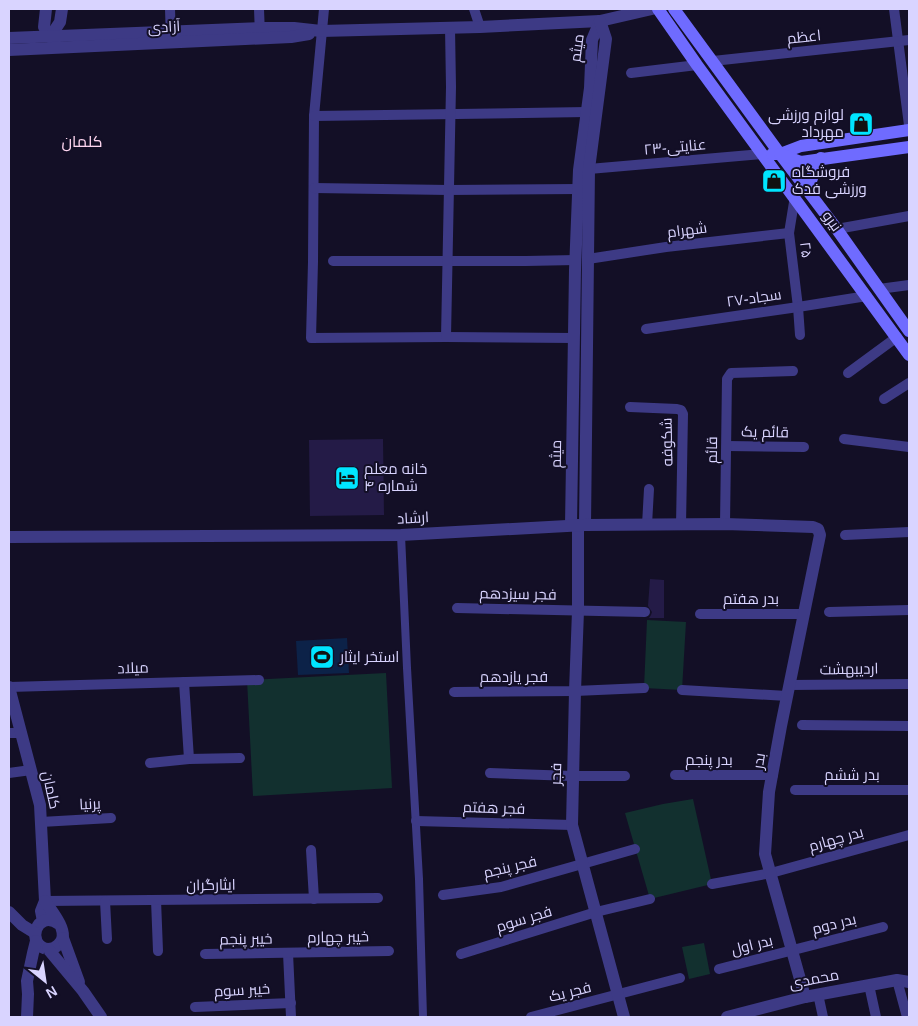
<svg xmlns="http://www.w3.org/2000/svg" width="918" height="1026" viewBox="0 0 918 1026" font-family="Arial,Cairo,sans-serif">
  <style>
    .green { fill: #12302f }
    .water { fill: #0c2248 }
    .building { fill: #241b47 }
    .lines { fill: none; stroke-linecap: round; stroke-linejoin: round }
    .pedestrian { stroke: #3d3a85; stroke-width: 8 }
    .minor { stroke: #3d3a85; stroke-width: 10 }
    .tertiary { stroke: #3d3a85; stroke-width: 12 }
    .secondary { stroke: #6f6bff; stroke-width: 12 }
    .labels { text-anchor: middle; stroke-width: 4; stroke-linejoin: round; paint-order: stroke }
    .street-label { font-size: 15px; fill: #d9d4ff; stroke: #130f26 }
    .poi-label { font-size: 15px; fill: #d9d4ff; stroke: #130f26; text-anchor: start }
    .neighbourhood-label { font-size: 16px; fill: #ffd6f0; stroke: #130f26 }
  </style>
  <rect width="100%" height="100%" fill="#130f26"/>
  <g class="green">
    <path d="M647 620 686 622 682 690 644 688Z"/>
    <path d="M386 673 392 788 253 796 247 680Z"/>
    <path d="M693 799 712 884 650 899 625 813 663 804Z"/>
    <path d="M704 943 710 974 689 979 682 947Z"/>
  </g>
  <path class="water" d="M347 638 349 673 298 675 296 641Z"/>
  <g class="building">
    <path d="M383 439 384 515 310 516 309 440Z"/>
    <path d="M650 579 664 580V618H649L651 615 652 612 648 606Z"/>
  </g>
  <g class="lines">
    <path class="pedestrian" d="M401 535 407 668 419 879 423 1017"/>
    <g class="minor">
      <path d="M170 9 171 39"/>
      <path d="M259 9 260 35"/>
      <path d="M324 9 314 116 313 262 311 338 446 337 574 338"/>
      <path d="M474 9 480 27"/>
      <path d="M894 9 909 125"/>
      <path d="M713 61 909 40"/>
      <path d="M631 73 697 65"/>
      <path d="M314 116 587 112"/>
      <path d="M589 169 762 154"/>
      <path d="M314 188 449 190 579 189"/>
      <path d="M795 196 789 233 798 307 800 335"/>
      <path d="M837 229 909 216"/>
      <path d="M588 259 666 247 789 233"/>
      <path d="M333 261H526L576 260"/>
      <path d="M879 289 909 285"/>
      <path d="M646 329 798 307 867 296"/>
      <path d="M446 337 451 87 450 28"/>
      <path d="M848 373 897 337"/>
      <path d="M884 399 909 383"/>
      <path d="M630 407 677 409 681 410 683 414 681 525"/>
      <path d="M844 439 909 447"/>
      <path d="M727 446 804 447"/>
      <path d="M725 524 727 379 731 373 793 371"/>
      <path d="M647 525 649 489"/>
      <path d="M845 535 909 532"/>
      <path d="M457 608 645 612"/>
      <path d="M829 612 909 610"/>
      <path d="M700 614H803"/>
      <path d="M184 682 189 759"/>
      <path d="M789 685 909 684"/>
      <path d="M9 687 259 680"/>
      <path d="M682 690 787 696"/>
      <path d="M454 692 575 691 644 688"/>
      <path d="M802 725 909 726"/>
      <path d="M9 733H21"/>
      <path d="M150 763 189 759 240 758"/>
      <path d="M9 773 31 770"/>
      <path d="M490 773 573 776H625"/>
      <path d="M675 775H773"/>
      <path d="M795 790H909"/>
      <path d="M416 821 572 825"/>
      <path d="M41 822 111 818"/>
      <path d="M311 850 314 899"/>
      <path d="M712 884 771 873 909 835"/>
      <path d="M443 895 501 887 635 849"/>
      <path d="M156 900 158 951"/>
      <path d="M45 901 378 898"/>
      <path d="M105 901 107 939"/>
      <path d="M288 953 291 1017"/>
      <path d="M205 954 389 951"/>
      <path d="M461 954 596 912 650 899"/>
      <path d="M719 969 883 927"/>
      <path d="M897 980 907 1017"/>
      <path d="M869 985 876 1017"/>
      <path d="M818 994 823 1017"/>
      <path d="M195 1007 291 1003"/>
      <path d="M531 1017 680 978"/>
    </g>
    <g class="tertiary">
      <path d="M46 9 44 27 50 37"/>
      <path d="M50 37 60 22 62 9"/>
      <path d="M9 38 260 28H294L321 31 480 27 600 21 652 9"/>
      <path d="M9 50 291 37 309 34"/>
      <path d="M571 525 575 270 579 170 590 88 592 40 600 21"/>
      <path d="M578 525V611L575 691 572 825 624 1017"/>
      <path d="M585 525 589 169 606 39 600 21"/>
      <path d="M9 537 401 535 585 525 725 524 813 527 818 529 820 535 781 726 769 792 765 854 805 997"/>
      <path d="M9 687 40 805 45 901 41 911 43 921"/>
      <path d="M45 901C52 912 72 934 58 945 55 948 51 949 48 949 25 946 36 908 59 924"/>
      <path d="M9 912 22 925 35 933"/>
      <path d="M63 938 79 982"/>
      <path d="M48 949 83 991 101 1017"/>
      <path d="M27 1017 28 994 27 981 33 953 36 941"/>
      <path d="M727 1017 805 997 897 980 909 982"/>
    </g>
    <g class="secondary">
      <path d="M658 9 697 65 909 355"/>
      <path d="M674 9 780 154 836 228 909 331"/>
      <path d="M772 154H780L801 146 909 130"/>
      <path d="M780 154 801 162 909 147"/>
      <path d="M808 190 813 175 821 158"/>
    </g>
  </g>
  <defs>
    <symbol id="shop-square" viewBox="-11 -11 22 22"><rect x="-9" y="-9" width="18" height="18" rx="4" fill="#00e5ff" stroke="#130f26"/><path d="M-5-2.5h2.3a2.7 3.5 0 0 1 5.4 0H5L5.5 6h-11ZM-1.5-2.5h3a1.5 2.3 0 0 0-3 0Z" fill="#111"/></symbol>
    <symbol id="hotel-square" viewBox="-11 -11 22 22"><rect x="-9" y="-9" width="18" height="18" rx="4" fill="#00e5ff" stroke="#130f26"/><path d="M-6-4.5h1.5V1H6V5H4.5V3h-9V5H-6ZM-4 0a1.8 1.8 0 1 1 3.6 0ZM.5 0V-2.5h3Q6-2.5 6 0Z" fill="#111"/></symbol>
    <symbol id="stadium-square" viewBox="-11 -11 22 22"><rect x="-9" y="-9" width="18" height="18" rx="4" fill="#00e5ff" stroke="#130f26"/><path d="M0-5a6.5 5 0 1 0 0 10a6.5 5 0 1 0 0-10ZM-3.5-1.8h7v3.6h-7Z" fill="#111"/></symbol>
  </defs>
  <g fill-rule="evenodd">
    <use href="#shop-square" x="847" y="110" width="28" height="28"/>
    <use href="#shop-square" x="760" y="167" width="28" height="28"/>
    <use href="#hotel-square" x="333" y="464" width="28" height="28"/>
    <use href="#stadium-square" x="308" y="643" width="28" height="28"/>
  </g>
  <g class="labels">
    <g class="street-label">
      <text transform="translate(164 27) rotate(-3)" y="5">آزادی</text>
      <text transform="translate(804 37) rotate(-6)" y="5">اعظم</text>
      <text transform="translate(577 48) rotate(-82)" y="5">میثم</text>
      <text transform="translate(675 147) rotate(-5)" y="5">۲۳-عنایتی</text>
      <text transform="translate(832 221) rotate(54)" y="5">نیرو</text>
      <text transform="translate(687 230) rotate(-7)" y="5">شهرام</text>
      <text transform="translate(806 250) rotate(83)" y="5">۲۵</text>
      <text transform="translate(754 298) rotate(-8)" y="5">۲۷-سجاد</text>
      <text transform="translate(765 432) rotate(1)" y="5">قائم یک</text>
      <text transform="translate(667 442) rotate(-91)" y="5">شکوفه</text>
      <text transform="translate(712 450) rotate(-89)" y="5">قائم</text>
      <text transform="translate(556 454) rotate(-89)" y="5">میثم</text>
      <text transform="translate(413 518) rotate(-3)" y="5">ارشاد</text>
      <text transform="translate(518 594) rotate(1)" y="5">فجر سیزدهم</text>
      <text x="751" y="604">بدر هفتم</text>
      <text transform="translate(133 668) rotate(-2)" y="5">میلاد</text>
      <text transform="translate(849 669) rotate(-1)" y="5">اردیبهشت</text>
      <text x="514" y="682">فجر یازدهم</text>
      <text x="709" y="765">بدر پنجم</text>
      <text transform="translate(759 761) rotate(-81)" y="5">بدر</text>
      <text transform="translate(556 774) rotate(-88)" y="5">فجر</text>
      <text x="852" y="780">بدر ششم</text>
      <text transform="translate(51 790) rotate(78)" y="5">کلمان</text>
      <text transform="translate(90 804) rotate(-3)" y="5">پرنیا</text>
      <text transform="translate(494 808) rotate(2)" y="5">فجر هفتم</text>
      <text transform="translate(836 839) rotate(-16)" y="5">بدر چهارم</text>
      <text transform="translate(510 867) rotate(-13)" y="5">فجر پنجم</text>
      <text transform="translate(211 885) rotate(-1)" y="5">ایثارگران</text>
      <text transform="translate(524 919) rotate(-17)" y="5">فجر سوم</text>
      <text transform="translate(834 924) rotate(-14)" y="5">بدر دوم</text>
      <text transform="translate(338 937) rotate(-1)" y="5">خیبر چهارم</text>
      <text transform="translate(246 939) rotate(-1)" y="5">خیبر پنجم</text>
      <text transform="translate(752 945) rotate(-14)" y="5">بدر اول</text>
      <text transform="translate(814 979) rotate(-11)" y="5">محمدی</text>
      <text transform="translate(242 990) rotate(-3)" y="5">خیبر سوم</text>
      <text transform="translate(570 992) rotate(-14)" y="5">فجر یک</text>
    </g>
    <g class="poi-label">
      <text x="844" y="120" text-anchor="end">لوازم ورزشی<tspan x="844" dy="17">مهرداد</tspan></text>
      <text x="792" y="177">فروشگاه<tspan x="792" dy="17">ورزشی فدک</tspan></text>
      <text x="364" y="474">خانه معلم<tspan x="364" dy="17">شماره ۴</tspan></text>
      <text x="340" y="662">استخر ایثار</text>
    </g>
    <g class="neighbourhood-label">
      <text x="82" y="147">کلمان</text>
    </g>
  </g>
  <rect width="918" height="1026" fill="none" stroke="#d9d4ff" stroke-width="20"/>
  <g transform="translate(45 981) rotate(150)" stroke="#130f26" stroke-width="4" paint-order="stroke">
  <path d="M0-4L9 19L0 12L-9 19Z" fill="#d9d4ff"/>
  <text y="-8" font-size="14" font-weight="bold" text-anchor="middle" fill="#d9d4ff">N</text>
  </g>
</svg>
